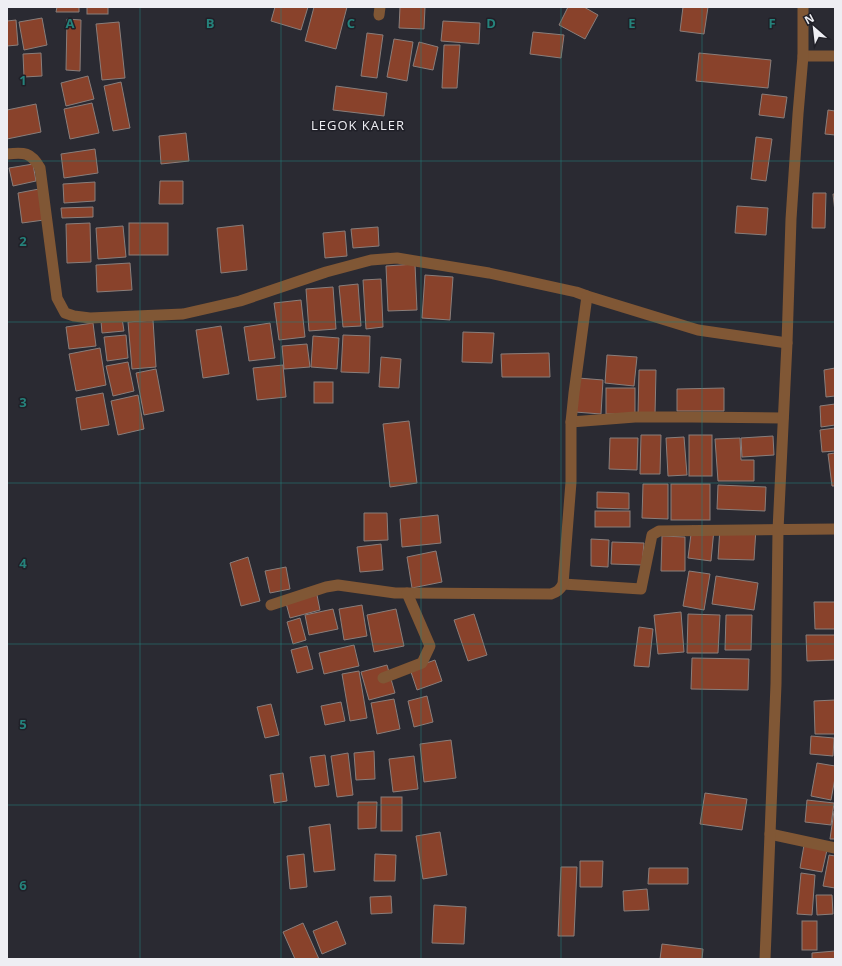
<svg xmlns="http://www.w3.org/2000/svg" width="842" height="966" viewBox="0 0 842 966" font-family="'Open Sans',sans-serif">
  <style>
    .building { fill: #89422b; stroke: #897e7b }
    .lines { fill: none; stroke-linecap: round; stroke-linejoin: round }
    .minor { stroke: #805735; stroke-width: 11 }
    .grid { fill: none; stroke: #25827b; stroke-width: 1; stroke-opacity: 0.55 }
    .labels { text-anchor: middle; stroke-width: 3; stroke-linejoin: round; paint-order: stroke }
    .quarter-label { font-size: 13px; letter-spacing: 1px; fill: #eeeef3; stroke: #202028 }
    .grid-label { font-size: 13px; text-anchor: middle; font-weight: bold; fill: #25827b; stroke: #202028; stroke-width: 3; stroke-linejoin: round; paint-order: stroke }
  </style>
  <rect width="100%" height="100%" fill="#2a2a32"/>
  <g class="building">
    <path d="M57 7H79V12H56Z"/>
    <rect x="87" y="7" width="21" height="7"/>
    <path d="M275 7H308L301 30 271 21Z"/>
    <path d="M314 7H347L336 49 305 41Z"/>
    <path d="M400 7H425L424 29 399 28Z"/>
    <path d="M568 7H584L598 15 585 39 559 25Z"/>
    <path d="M683 7H708L704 34 680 31Z"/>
    <path d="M42 18 47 45 24 50 19 22Z"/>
    <path d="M67 19 81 20 80 71 66 70Z"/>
    <path d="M16 20 18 45 7 46V21Z"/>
    <path d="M443 21 480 23 479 44 441 41Z"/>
    <path d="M119 22 125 78 102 80 96 24Z"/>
    <path d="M533 32 564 35 561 58 530 54Z"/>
    <path d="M367 33 383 35 377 78 361 76Z"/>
    <path d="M394 39 413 42 407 81 387 77Z"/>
    <path d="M419 42 438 47 433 70 413 66Z"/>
    <path d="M444 45H460L457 88H442Z"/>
    <path d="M41 53 42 76 24 77 23 54Z"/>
    <path d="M699 53 771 60 768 88 696 81Z"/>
    <path d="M88 76 94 99 66 106 61 83Z"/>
    <path d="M121 82 130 128 113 131 104 86Z"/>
    <path d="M336 86 387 93 384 116 333 110Z"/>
    <path d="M762 94 787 97 784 118 759 115Z"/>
    <path d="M92 103 99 133 70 139 64 109Z"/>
    <path d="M36 104 41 132 7 139V110Z"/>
    <path d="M828 110 835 111V135L825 134Z"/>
    <path d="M186 133 189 161 161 164 159 136Z"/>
    <path d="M756 137 772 139 766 181 751 179Z"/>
    <path d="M95 149 98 173 64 178 61 154Z"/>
    <path d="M33 164 36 181 13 186 9 168Z"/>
    <path d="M160 181H183V204H159Z"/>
    <path d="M95 182V201L64 203 63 184Z"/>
    <path d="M39 189 44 220 22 223 18 193Z"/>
    <path d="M813 193H826L825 228H812Z"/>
    <path d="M833 194H835V212Z"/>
    <path d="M737 206 768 208 766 235 735 233Z"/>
    <path d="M93 207V217L62 218 61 208Z"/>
    <path d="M90 223 91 262 67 263 66 224Z"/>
    <rect x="129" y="223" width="39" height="32"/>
    <path d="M243 225 247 270 221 273 217 228Z"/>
    <path d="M123 226 126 257 98 259 96 228Z"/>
    <path d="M378 227 379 246 353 248 351 229Z"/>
    <path d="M345 231 347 256 325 258 323 233Z"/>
    <path d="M130 263 132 290 97 292 96 265Z"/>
    <path d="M415 264 417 310 388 311 386 266Z"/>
    <path d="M425 275 453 277 450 320 422 318Z"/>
    <path d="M381 279 383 327 366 329 363 280Z"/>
    <path d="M358 284 361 326 343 327 339 286Z"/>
    <path d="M333 287 336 329 309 331 306 289Z"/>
    <path d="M301 300 305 337 279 340 274 303Z"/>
    <path d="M122 318 124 331 102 333 101 321Z"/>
    <path d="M153 320 156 367 132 369 128 322Z"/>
    <path d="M93 323 96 346 69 349 66 327Z"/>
    <path d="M270 323 275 358 249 361 244 327Z"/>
    <path d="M221 326 229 374 203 378 196 330Z"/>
    <path d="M463 332 494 333 492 363 462 362Z"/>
    <path d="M126 335 128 358 107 361 104 337Z"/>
    <path d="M343 335 370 336 369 373 341 372Z"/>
    <path d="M313 336 339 338 337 369 311 367Z"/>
    <path d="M307 344 310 367 284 369 282 346Z"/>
    <path d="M100 348 106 385 76 391 69 354Z"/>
    <path d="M549 353 550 377H502L501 354Z"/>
    <path d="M607 355 637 357 634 386 605 383Z"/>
    <path d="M381 357 401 359 399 388 379 387Z"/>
    <path d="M128 362 134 391 113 396 106 366Z"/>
    <path d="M283 365 286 397 257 400 253 368Z"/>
    <path d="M835 368V396L826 397 824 370Z"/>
    <path d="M156 369 164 411 144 415 136 373Z"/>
    <path d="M639 370H656L655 415H638Z"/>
    <path d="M578 378 603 380 601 414 575 412Z"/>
    <rect x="314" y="382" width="19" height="21"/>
    <rect x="606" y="388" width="29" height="26"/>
    <path d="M724 388V411H677V389Z"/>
    <path d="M103 393 109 425 81 430 76 398Z"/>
    <path d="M138 395 144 429 118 435 111 401Z"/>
    <path d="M835 404V425L821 427 820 406Z"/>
    <path d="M409 421 417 483 390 487 383 424Z"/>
    <path d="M835 428V451L822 452 820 430Z"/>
    <path d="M641 435H661L660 474H640Z"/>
    <rect x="689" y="435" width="23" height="41"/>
    <path d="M773 436 774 455 742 457 741 438Z"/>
    <path d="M684 437 687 475 668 476 666 438Z"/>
    <path d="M610 438H638L637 470 609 469Z"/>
    <path d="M740 438 741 460H754V481H718L715 439Z"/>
    <path d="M835 453V486H832L828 454Z"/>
    <path d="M643 484H668V519L642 518Z"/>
    <rect x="671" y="484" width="39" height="36"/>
    <path d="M718 485 766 487 765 511 717 509Z"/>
    <path d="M597 492 629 493V509L597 508Z"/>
    <rect x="595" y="511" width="35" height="16"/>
    <path d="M364 513H387L388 540 364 541Z"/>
    <path d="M438 515 441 543 402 547 400 519Z"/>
    <path d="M692 526 714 529 711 561 688 558Z"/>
    <path d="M720 527 756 528 754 560 718 559Z"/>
    <path d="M662 536 685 537V571H661Z"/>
    <path d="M591 539 609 540 608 567 591 566Z"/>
    <path d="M612 542 644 543 642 565 611 564Z"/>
    <path d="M381 544 383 570 360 572 357 547Z"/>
    <path d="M436 551 442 582 412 588 407 557Z"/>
    <path d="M248 557 260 601 241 606 230 563Z"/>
    <path d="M286 567 290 589 270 593 265 571Z"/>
    <path d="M689 571 710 574 704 610 683 606Z"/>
    <path d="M716 576 758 583 754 610 712 604Z"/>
    <path d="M317 595 320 610 290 618 286 603Z"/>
    <path d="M814 602H835V629H815Z"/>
    <path d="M362 605 367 636 344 640 339 609Z"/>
    <path d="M333 609 338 629 309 635 305 615Z"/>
    <path d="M396 609 404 646 374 652 367 615Z"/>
    <path d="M681 612 684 652 658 654 654 615Z"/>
    <path d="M474 614 487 655 468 661 454 620Z"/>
    <path d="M688 614 720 615 718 653H687Z"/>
    <path d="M726 615H752L751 650H725Z"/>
    <path d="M300 618 306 640 293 644 287 622Z"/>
    <path d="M639 627 653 629 649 667 634 666Z"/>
    <path d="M806 635H835V660L807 661Z"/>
    <path d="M354 645 359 666 324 674 319 653Z"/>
    <path d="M307 646 313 669 297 673 291 650Z"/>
    <path d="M692 658 749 659 748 690 691 689Z"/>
    <path d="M435 660 442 681 417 690 410 669Z"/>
    <path d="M387 665 395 693 369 700 361 672Z"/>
    <path d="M359 671 367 718 350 721 342 674Z"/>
    <path d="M427 696 433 722 414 727 408 701Z"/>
    <path d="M394 699 400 729 377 734 371 703Z"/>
    <path d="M835 700V734H815L814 701Z"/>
    <path d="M341 702 345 721 325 725 321 706Z"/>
    <path d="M271 704 279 735 265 738 257 707Z"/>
    <path d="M811 736 834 738 833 756 810 754Z"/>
    <path d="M451 740 456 778 424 782 420 744Z"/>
    <path d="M374 751 375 779 356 780 354 753Z"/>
    <path d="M348 753 353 795 337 797 331 756Z"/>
    <path d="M325 755 329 785 315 787 310 757Z"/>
    <path d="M414 756 418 789 393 792 389 759Z"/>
    <path d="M817 763 835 766V778L831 800 811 796Z"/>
    <path d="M283 773 287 801 274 803 270 775Z"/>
    <path d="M705 793 747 799 742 830 700 824Z"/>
    <rect x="381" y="797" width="21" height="34"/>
    <path d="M807 800 834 803 831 825 805 822Z"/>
    <path d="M358 802H377L376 828 358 829Z"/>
    <path d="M834 811H835V839H830Z"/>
    <path d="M330 824 335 870 314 872 309 827Z"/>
    <path d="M440 832 447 875 423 879 416 836Z"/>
    <path d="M804 845 827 850 822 872 800 868Z"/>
    <path d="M304 854 307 887 290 889 287 856Z"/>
    <path d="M375 854 396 855 395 881H374Z"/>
    <path d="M829 855 835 856V888L823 886Z"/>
    <path d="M580 861H603L602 887H580Z"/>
    <path d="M561 867H577L574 936H558Z"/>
    <path d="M649 868H688V884H648Z"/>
    <path d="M801 873 815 875 812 915 797 914Z"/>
    <path d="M647 889 649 910 624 911 623 891Z"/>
    <path d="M816 895H832L833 914 817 915Z"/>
    <path d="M391 896 392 913 371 914 370 897Z"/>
    <path d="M434 905 466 907 464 944 432 943Z"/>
    <path d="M337 921 346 944 322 954 313 931Z"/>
    <rect x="802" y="921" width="15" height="29"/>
    <path d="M303 923 319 959H295L283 932Z"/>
    <path d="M662 944 703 949 702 959H660Z"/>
    <path d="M835 951V959H812V953Z"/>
  </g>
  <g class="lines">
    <g class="minor">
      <path d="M379 15 380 7"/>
      <path d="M803 56H835"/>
      <path d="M7 154C24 152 31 152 40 168L57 298 65 313 74 316 90 318 183 314 240 301 326 272 371 260 397 258 489 273 576 292 587 296 698 330 787 343"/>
      <path d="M571 422 635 417H692L783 418"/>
      <path d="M563 584 641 589 651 540 652 535 659 531 835 529"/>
      <path d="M271 605 326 587 338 585 395 593H407L551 594C557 592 560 590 563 584L571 482V422L574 393 587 296"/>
      <path d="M383 678 422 663 430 646 407 593"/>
      <path d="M770 834 835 848"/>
      <path d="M765 959 776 684 778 530 787 343 791 219 798 114 803 56V7"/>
    </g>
  </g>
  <path class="grid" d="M140 7V959M281 7V959M421 7V959M561 7V959M702 7V959M7 161H835M7 322H835M7 483H835M7 644H835M7 805H835"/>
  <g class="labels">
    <g class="quarter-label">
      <text x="358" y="130">LEGOK KALER</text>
    </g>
  </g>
  <g class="grid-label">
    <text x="70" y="28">A</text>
    <text x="210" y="28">B</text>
    <text x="351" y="28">C</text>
    <text x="491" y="28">D</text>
    <text x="632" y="28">E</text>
    <text x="772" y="28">F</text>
    <text x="23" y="85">1</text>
    <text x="23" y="246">2</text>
    <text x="23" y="407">3</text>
    <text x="23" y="568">4</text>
    <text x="23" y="729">5</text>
    <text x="23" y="890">6</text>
  </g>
  <rect width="842" height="966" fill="none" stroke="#eeeef3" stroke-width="16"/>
  <g transform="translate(814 28) rotate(332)" stroke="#202028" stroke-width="3" paint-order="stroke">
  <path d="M0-3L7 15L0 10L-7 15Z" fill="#eeeef3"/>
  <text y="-6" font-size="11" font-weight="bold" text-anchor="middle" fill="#eeeef3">N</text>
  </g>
</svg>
